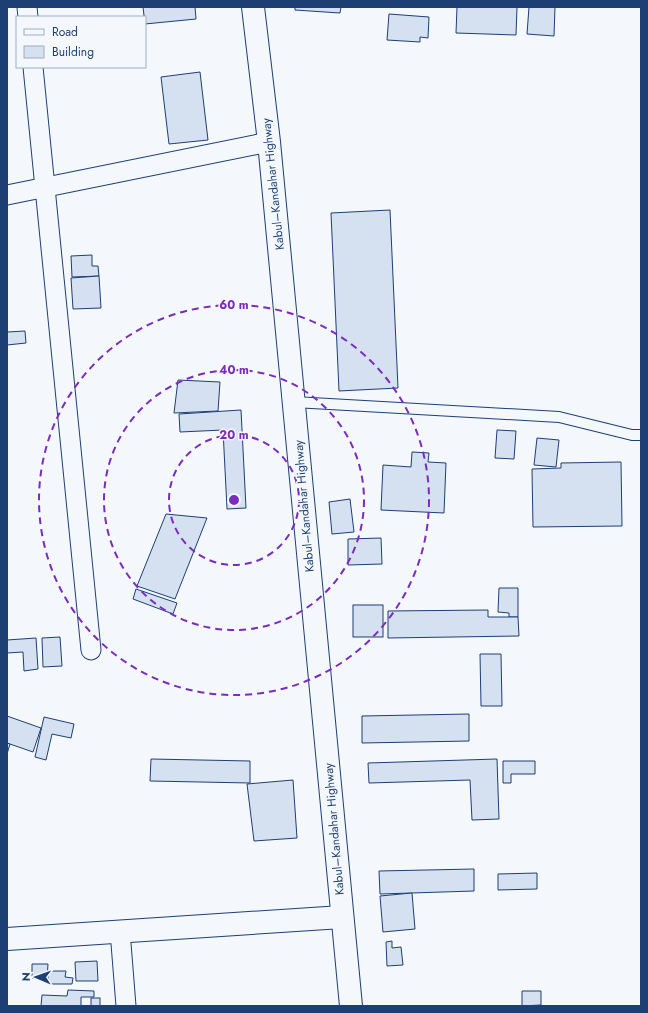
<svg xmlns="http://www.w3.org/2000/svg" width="648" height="1013" viewBox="0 0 648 1013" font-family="Jost,sans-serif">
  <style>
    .building { fill: #d5e0f0; stroke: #1d3f73 }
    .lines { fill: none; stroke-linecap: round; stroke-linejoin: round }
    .service-casing { stroke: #1d3f73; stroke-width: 12 }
    .minor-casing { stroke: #1d3f73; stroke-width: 21 }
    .tertiary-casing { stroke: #1d3f73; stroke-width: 24 }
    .secondary-casing { stroke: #1d3f73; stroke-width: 24 }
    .service { stroke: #f4f7fb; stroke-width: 10 }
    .minor { stroke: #f4f7fb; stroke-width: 19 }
    .tertiary { stroke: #f4f7fb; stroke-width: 22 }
    .secondary { stroke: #f4f7fb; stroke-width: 22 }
    .ring { fill: none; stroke: #7b2cbf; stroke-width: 2; stroke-dasharray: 7 5 }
    .labels { text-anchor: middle; stroke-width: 3; stroke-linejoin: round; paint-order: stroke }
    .street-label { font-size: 12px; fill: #1d3f73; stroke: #f4f7fb }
    .centre { fill: #7b2cbf; stroke: #f4f7fb; stroke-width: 2 }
    .ring-label { font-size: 12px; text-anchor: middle; font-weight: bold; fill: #7b2cbf; stroke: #f4f7fb; stroke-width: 3; stroke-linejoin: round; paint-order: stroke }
  </style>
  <rect width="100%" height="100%" fill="#f4f7fb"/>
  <g class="building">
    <path d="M143 7H195L196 19 145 24Z"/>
    <path d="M295 7H341L340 13 295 10Z"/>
    <path d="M457 7H517L516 35 456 33Z"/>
    <path d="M529 7H555L554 36 527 34Z"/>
    <path d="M389 14 429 17 428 38 420 37V42L387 40Z"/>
    <path d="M200 72 208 140 169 144 161 77Z"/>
    <path d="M390 210 398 388 339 391 331 213Z"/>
    <path d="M92 255V266H98L99 276 72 277 71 256Z"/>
    <path d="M99 276 101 308 73 309 71 278Z"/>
    <path d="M25 331 26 343 7 345V332Z"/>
    <path d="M178 380 220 382 218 411 174 413Z"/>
    <path d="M241 410 246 508 227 509 223 430 180 432 179 414Z"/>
    <path d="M497 430 516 431 514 459 495 458Z"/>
    <path d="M537 438 559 440 556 467 534 465Z"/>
    <path d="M412 452 429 453 428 462 446 463 444 513 381 510 383 465 411 467Z"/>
    <path d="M621 462 622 526 533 527 532 469 561 468V463Z"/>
    <path d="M350 499 354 532 332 534 329 502Z"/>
    <path d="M166 514 207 518 175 599 137 586Z"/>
    <path d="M381 538 382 564 348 565V539Z"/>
    <path d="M499 588H518V617H509V613L498 612Z"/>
    <path d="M136 589 177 603 173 614 133 599Z"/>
    <rect x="353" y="605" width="30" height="32"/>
    <path d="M488 610V617H518L519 636 388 638V611Z"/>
    <path d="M60 637 62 666 43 667 42 638Z"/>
    <path d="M36 638 38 669 24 671 23 652 7 653V640Z"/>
    <path d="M480 654H501L502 706H481Z"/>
    <path d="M469 714V741L362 743V716Z"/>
    <path d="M7 716 41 728 33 752 7 743Z"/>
    <path d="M44 717 74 724 71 738 52 734 46 760 35 757Z"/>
    <path d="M7 743 10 744 7 754Z"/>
    <path d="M151 759 250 761V783L150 781Z"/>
    <path d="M497 759 499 819 472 820 470 780 369 783 368 763Z"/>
    <path d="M503 761H535V774H511V783H503Z"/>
    <path d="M293 780 297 838 254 841 247 784Z"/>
    <path d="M474 869V891L380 894 379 871Z"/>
    <path d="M537 873V889L498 890V874Z"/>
    <path d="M412 893 415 929 383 932 380 896Z"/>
    <path d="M392 941V948L401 947 403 965 387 966 386 942Z"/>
    <path d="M97 961 98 981H76L75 962Z"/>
    <path d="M32 964H48L47 979 32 978Z"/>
    <path d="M48 971H66L65 977 73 978 72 984H48Z"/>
    <path d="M68 990 94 991V997H81V1006H41L42 995 67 996Z"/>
    <path d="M522 991H541V1005L522 1006Z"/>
    <rect x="91" y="998" width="9" height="8"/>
  </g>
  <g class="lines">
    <defs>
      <path id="service" d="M294 402 559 417 632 435H641"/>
      <g id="minor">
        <path d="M27 7 28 17"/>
        <path d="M33 67 91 650"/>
        <path d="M7 195 269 142"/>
        <path d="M120 931 126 1006"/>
      </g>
      <path id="tertiary" d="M7 939 342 917"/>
      <path id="secondary" d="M253 7 269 142 351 1006"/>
    </defs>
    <use href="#service" class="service-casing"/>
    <use href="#minor" class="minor-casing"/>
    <use href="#tertiary" class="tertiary-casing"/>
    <use href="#secondary" class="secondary-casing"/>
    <use href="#service" class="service"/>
    <use href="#minor" class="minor"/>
    <use href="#tertiary" class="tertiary"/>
    <use href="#secondary" class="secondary"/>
  </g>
  <g class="ring">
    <circle cx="234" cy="500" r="65"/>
    <circle cx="234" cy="500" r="130"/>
    <circle cx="234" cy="500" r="195"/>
  </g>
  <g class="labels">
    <g class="street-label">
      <text transform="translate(273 184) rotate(-96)" y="4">Kabul–Kandahar Highway</text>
      <text transform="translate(304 506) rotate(-95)" y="4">Kabul–Kandahar Highway</text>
      <text transform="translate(334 829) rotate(-95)" y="4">Kabul–Kandahar Highway</text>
    </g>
  </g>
  <circle cx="234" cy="500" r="6" class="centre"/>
  <g class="ring-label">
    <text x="234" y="309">60 m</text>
    <text x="234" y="374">40 m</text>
    <text x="234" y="439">20 m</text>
  </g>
  <rect width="648" height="1013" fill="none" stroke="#1d3f73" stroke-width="16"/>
  <rect x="16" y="16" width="130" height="52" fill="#f4f7fb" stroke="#9eadc5"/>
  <rect x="24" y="29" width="20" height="6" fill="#f4f7fb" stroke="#9eadc5"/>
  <text x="52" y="36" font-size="12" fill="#1d3f73">Road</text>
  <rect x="24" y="46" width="20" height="12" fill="#d5e0f0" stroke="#9eadc5"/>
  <text x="52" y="56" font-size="12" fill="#1d3f73">Building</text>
  <g transform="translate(36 977) rotate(272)" stroke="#f4f7fb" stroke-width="3" paint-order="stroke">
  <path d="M0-3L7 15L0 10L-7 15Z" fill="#1d3f73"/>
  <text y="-6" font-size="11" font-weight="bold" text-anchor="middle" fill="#1d3f73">N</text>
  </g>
</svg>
